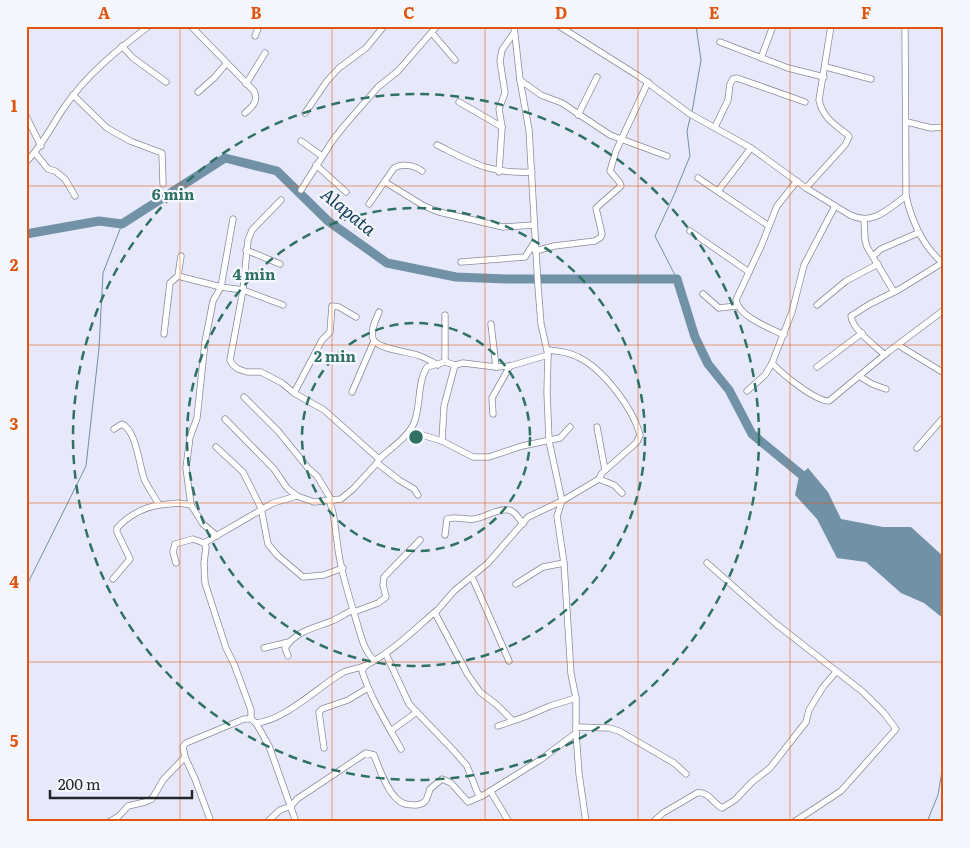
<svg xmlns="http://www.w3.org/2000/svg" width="970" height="848" viewBox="0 0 970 848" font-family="Literata,serif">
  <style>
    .water { fill: #7091a6 }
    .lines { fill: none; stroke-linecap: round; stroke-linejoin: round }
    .stream { stroke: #7091a6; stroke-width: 1 }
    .river { stroke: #7091a6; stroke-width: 9 }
    .minor-casing { stroke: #898b9a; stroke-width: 7 }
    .minor { stroke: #fff; stroke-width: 5.5 }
    .grid { fill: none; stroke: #de560e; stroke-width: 1; stroke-opacity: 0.55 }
    .ring { fill: none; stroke: #2f7162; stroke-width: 2.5; stroke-dasharray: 9 6 }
    .labels { text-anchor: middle; stroke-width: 4.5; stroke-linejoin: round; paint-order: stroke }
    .water-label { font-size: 18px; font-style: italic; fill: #123d56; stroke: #f6f7fe }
    .centre { fill: #2f7162; stroke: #f6f7fe; stroke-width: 2.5 }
    .ring-label { font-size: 15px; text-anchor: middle; font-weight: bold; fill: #2f7162; stroke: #f6f7fe; stroke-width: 4.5; stroke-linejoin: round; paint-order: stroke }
    .neatline { fill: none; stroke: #de560e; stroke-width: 2 }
    .grid-label { font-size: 16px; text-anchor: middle; font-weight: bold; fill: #de560e }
  </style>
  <rect width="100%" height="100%" fill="#e7e9fa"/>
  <path class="water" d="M808 468 828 492 841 519 883 527H911L944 557V619L924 603 901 593 866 562 837 558 817 519 795 495 799 476Z"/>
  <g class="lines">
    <g class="stream">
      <path d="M692 112 701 60 696 26"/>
      <path d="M677 279 655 236 674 195 690 156 687 131 690 118"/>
      <path d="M26 587 86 466 99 348 103 273 122 224"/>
      <path d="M927 822 938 795 944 759"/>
    </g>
    <path class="river" d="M26 234 99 221 122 224 225 158 277 171 328 221 387 263 456 277 506 279H677L695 337 708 364 729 390 752 434 803 476 807 481"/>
    <defs>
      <g id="minor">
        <path d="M191 26 254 91C259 101 252 107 245 113"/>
        <path d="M514 26 520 80 529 130 538 286 541 324 548 355 547 392 549 441 562 501 557 516 564 563 571 674 576 698V733L579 774 586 822"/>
        <path d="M559 26 640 77 690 114 751 148 806 188 850 215C873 226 888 209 906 196"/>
        <path d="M905 26 906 196C912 222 923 247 944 264"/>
        <path d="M432 33 455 60"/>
        <path d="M255 36 259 26"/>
        <path d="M720 42 788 68 824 77"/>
        <path d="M122 46 133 58 166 82"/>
        <path d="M761 58 773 26"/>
        <path d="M826 67 871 79"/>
        <path d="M520 80 541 95 562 103 610 135 667 156"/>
        <path d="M246 84 265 53"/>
        <path d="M198 92 214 78 226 64"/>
        <path d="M73 95 107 128 130 141 162 153 163 184"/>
        <path d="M459 102 502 127"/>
        <path d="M305 113 327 81 339 68 366 48 384 26"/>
        <path d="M578 115 597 77"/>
        <path d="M26 116 41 146"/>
        <path d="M907 122 931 128 944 127"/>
        <path d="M715 127 728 100 730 84 733 79 737 78 805 102"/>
        <path d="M301 141 322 156"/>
        <path d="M437 145C473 163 489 174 532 172"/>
        <path d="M35 153 48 169 55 171 65 179 75 196"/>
        <path d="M26 162C42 146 51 127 63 109 86 75 117 50 149 26"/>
        <path d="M316 165 346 192"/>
        <path d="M499 172 502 127 499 109 505 93 500 61 502 50 513 34"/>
        <path d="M698 178 769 226"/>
        <path d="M385 182 424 206 439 212 503 227 534 225"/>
        <path d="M806 188 845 145 849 137 848 135C834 124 823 118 819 100L831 26"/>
        <path d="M301 190 333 140 344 126 378 87 398 71 437 26"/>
        <path d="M718 191 751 148"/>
        <path d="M281 200 252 230 248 240 243 290 230 360 233 365 238 369 247 372H261L282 383 294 393 324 410 379 459"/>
        <path d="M369 204 394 168C402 163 414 165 422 171"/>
        <path d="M835 206 804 265 792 312 772 363C782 374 815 401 829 401L888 352 944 310"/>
        <path d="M864 219 865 240 867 247 894 292"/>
        <path d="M690 231 749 272"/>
        <path d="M246 250 280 264"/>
        <path d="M535 251 554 246 595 241 601 237 602 234 596 208 621 186 620 183 610 171 616 151 648 82"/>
        <path d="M873 256 881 249 918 233"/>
        <path d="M461 262 525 257 534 243"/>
        <path d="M178 276 221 287 233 219"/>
        <path d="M703 294 719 308 737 306"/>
        <path d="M817 305 846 281 878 264"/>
        <path d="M379 312C376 319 370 331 373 339 376 349 411 352 420 356 426 358 432 362 438 365"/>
        <path d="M445 315V362"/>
        <path d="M491 324 496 367"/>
        <path d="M164 334 170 283 178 276 181 256"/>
        <path d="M784 335C770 328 739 317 736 300L762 244 777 206 797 181"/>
        <path d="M898 345 944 373"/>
        <path d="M885 355C875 346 852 329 851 316L870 304 900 289 942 263"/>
        <path d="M817 367 862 333"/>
        <path d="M859 376 872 384 886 389"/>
        <path d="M747 391 765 375 772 363"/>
        <path d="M352 392 374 341"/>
        <path d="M294 393 322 340 330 332 332 306 339 307 356 317"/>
        <path d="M244 397 278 431 308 468 317 476 332 501 330 503C335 516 335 528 337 541 340 569 349 596 357 623 361 636 364 651 374 660"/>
        <path d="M493 414 492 398 510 366"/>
        <path d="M225 419 274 469 287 488 297 496"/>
        <path d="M597 427 605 470"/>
        <path d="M114 429 122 424C137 431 139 467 145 481 149 489 155 497 159 505L179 503 191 505"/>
        <path d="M409 431 442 441 473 457H489L522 446 560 438 570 427"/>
        <path d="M442 441 444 406 455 365"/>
        <path d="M216 447 243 472 261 508 268 544 277 555 303 577 324 575 343 568"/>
        <path d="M917 448 944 417"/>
        <path d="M377 463 399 480 414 489 418 495"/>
        <path d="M599 479 614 485 622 493"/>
        <path d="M445 535 447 519C457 516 464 520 474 519 485 518 497 508 509 510 515 511 519 519 523 524"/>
        <path d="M217 536 203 524 191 505 186 468 190 437 197 418 205 342 213 301 221 287 243 290 283 305"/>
        <path d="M176 563 173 552 175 544 193 539 204 543"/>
        <path d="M707 563 775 623 863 692 884 713 896 729 841 791 794 822"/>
        <path d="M472 577 509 661"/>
        <path d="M113 579 130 559 117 532V528C129 515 142 508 159 505"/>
        <path d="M516 584 543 567 564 563"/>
        <path d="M354 612 378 603 386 597 383 585 384 577 420 540"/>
        <path d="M264 648 289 642"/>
        <path d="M386 654 409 704 454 751 467 766 478 794 482 796 540 760 576 733"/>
        <path d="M288 656 285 648C296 631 314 628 332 621 339 618 346 613 353 610"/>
        <path d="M365 666 362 671C371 699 387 724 401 749"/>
        <path d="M251 719V710L234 664 226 648 205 583 204 563 206 547 204 543 273 503 297 496 314 502 341 499 353 489 377 463 379 459C390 449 408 437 414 423 421 406 417 383 427 367L445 362 455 365 463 363 496 367 510 366 548 355V350C558 351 569 352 578 357 603 369 633 408 640 435L637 442 602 473 599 479 562 501 528 517 488 563 454 591 435 613 468 675 480 692 497 705 512 720"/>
        <path d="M256 723C284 721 318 687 342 673 349 669 359 669 367 665 394 650 413 631 436 611"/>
        <path d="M498 726 527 716 550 706 576 698"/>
        <path d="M576 727 609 728 619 731 674 763 686 774"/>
        <path d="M392 730 417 712"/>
        <path d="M324 748 319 712 322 709 348 700 368 688"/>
        <path d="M491 792 509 822"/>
        <path d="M109 822 119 816 128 806 145 802 152 799 163 780 185 757"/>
        <path d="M211 822 195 779 185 757 183 747 186 743 244 719H251L256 723 269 746 296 822"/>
        <path d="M267 822 280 810 291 806 297 799 366 753 374 755C379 768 387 791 398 800 403 805 410 805 416 805 427 804 427 798 430 789L442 779 451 783 468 802 482 796"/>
        <path d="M653 822 663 813 697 793C708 791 713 803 722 808L735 800 752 782 770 768 806 722 809 710 823 687 836 672"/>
      </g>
    </defs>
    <use href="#minor" class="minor-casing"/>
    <use href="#minor" class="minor"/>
  </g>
  <path class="grid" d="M180 26V822M332 26V822M485 26V822M638 26V822M790 26V822M26 186H944M26 345H944M26 503H944M26 662H944"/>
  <g class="ring">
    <circle cx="416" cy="437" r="114"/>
    <circle cx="416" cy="437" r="229"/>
    <circle cx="416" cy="437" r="343"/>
  </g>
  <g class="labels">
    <g class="water-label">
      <text transform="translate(348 212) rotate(39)" y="6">Alapata</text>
    </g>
  </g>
  <circle cx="416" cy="437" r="8" class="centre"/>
  <g class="ring-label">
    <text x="173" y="200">6 min</text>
    <text x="254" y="280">4 min</text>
    <text x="335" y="362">2 min</text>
  </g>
  <rect width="970" height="848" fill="none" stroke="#f6f7fe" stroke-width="55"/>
  <path d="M50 790v8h142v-8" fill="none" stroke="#25262c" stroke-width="2.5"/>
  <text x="58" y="790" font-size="15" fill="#25262c" stroke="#f6f7fe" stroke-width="4" paint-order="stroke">200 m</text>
  <rect x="28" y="28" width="914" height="792" class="neatline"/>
  <g class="grid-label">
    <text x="104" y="19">A</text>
    <text x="256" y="19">B</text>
    <text x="409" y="19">C</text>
    <text x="561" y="19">D</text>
    <text x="714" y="19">E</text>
    <text x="866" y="19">F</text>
    <text x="14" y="112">1</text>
    <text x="14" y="271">2</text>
    <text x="14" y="430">3</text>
    <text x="14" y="588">4</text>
    <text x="14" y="747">5</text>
  </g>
</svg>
